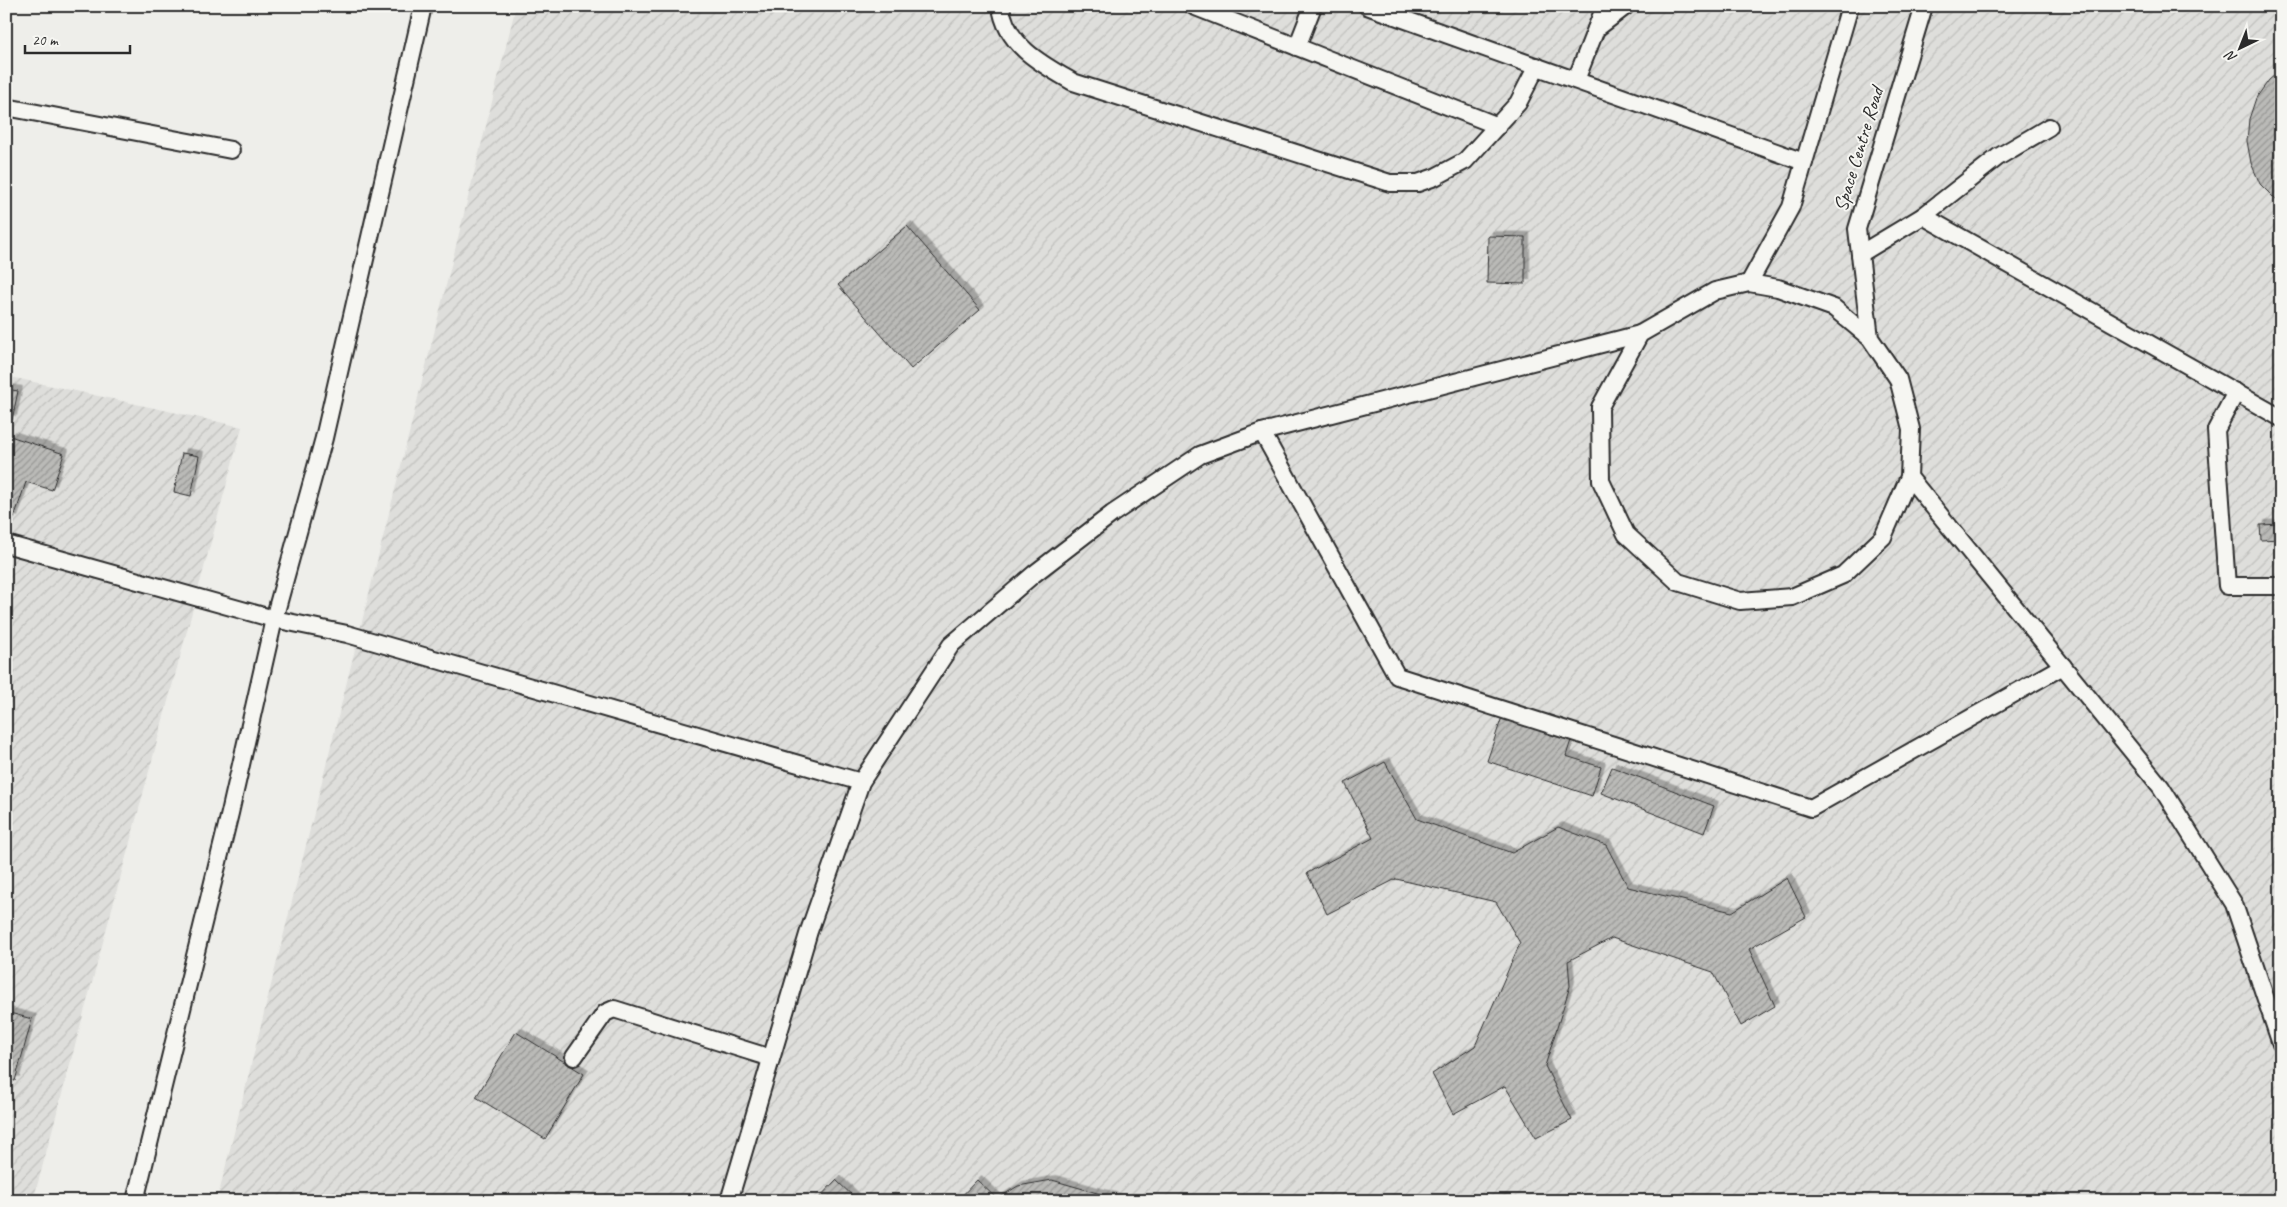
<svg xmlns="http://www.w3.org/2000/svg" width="2287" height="1207" viewBox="0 0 2287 1207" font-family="Caveat,sans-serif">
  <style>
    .industrial { fill: url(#industrial-furrows) }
    .building { fill: url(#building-hatch); stroke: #2b2b2b; filter: url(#shadow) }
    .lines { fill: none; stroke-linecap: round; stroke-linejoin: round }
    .service-casing { stroke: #2b2b2b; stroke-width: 20 }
    .service { stroke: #f6f6f2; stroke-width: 16 }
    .labels { text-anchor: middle; stroke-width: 4; stroke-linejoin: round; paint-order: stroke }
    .street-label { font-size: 20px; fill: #2b2b2b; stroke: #f6f6f2 }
  </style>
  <defs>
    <pattern id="industrial-furrows" width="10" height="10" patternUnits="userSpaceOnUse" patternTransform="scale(1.25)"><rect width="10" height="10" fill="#dededb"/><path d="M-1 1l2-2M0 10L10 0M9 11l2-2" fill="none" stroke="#bfbfbc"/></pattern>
    <pattern id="building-hatch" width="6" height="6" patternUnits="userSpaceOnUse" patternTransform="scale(1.25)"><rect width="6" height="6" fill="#babab7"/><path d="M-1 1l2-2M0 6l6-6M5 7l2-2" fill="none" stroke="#979795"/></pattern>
    <filter id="shadow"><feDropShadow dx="4.5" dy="-4.5" stdDeviation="0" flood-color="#0004"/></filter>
  </defs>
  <rect width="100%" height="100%" fill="#eeeeea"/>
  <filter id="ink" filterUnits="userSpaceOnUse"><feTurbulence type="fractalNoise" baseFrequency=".02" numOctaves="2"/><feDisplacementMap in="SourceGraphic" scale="10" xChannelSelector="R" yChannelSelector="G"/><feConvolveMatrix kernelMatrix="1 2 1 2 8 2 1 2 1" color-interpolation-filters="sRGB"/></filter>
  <g filter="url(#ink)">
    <g class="industrial">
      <path d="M516 6H2281V1201H217Z"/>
      <path d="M6 376 242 427 33 1201H6Z"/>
    </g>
    <g class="building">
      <path d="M2281 70V205L2260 184 2251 163 2247 141 2249 119 2256 98 2269 80Z"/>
      <path d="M907 226 980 310 911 369 838 285Z"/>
      <path d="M1488 236 1525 237V284L1487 283Z"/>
      <path d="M6 389 18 391 12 420 6 419Z"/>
      <path d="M10 436 64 454 52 490 26 482 13 521 6 518V448Z"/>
      <path d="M182 453 199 456 191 496 174 492Z"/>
      <path d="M2281 524V539L2261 540 2260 525Z"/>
      <path d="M1503 714 1572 737 1566 756 1601 767 1592 796 1487 761Z"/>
      <path d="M1385 762 1417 819 1512 853 1558 827 1606 845 1628 887 1732 912 1787 878 1806 917 1749 949 1775 1006 1741 1026 1713 972 1612 938 1568 961 1570 986 1545 1066 1572 1120 1536 1138 1505 1086 1453 1114 1432 1074 1475 1046 1520 943 1496 902 1396 879 1327 914 1307 873 1373 838 1345 783Z"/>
      <path d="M1612 767 1714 806 1704 833 1601 793Z"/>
      <path d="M6 1012 32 1019 15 1081 6 1079Z"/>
      <path d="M516 1032 584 1074 545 1139 476 1097Z"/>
      <path d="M836 1180 858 1201H816Z"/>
      <path d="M977 1180 997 1199 1018 1186 1052 1180 1125 1201H957Z"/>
      <path d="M2038 1196 2055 1201H2036Z"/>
    </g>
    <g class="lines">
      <defs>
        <g id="service">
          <path d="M1001 6C1005 45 1043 65 1073 82L1390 183H1418L1435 177 1465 161 1518 103 1537 66"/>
          <path d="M1193 6 1498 126"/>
          <path d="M1367 6 1804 162"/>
          <path d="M1596 29 1626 6"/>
          <path d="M1297 47 1313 6"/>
          <path d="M1576 80 1605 6"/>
          <path d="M6 107 231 150"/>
          <path d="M1923 216 1998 157 2049 127"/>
          <path d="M1860 254 1923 216 2281 418"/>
          <path d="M1749 283 1791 207 1850 6"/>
          <path d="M1870 338 1834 308 1778 288 1749 283 1715 291 1640 334 1600 407 1601 481 1626 534 1678 582 1740 601 1792 597 1843 575 1883 537 1909 477 1911 429 1898 379 1870 338 1857 229 1924 6"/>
          <path d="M2236 392 2216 430 2227 586H2281"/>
          <path d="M1262 432 1397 676 1811 808 2063 666"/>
          <path d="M1909 477 2161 787 2234 904 2281 1044"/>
          <path d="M6 544 274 619 347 634 861 782"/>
          <path d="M574 1057 605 1013 614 1009 771 1058"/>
          <path d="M135 1201 230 813 274 619 324 438 423 6"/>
          <path d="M729 1201 809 931 861 782 951 645 1034 574 1112 514 1200 455 1262 432 1640 334"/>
        </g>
      </defs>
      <use href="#service" class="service-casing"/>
      <use href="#service" class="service"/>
    </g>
  </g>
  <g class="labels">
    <g class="street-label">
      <text transform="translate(1858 149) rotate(-73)" y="7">Space Centre Road</text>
    </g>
  </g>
  <rect width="2287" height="1207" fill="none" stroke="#f6f6f2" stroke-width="25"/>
  <rect x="12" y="12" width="2262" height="1182" fill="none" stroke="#2b2b2b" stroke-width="2" filter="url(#ink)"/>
  <g transform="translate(2240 48) rotate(223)" stroke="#f6f6f2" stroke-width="4" paint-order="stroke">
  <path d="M0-4L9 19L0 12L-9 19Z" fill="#2b2b2b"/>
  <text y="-8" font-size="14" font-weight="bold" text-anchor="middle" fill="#2b2b2b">N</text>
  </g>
  <path d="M25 45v8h105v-8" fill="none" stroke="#2b2b2b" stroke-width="2.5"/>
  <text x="32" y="45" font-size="15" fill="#2b2b2b" stroke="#f6f6f2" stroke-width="4" paint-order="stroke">20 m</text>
</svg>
